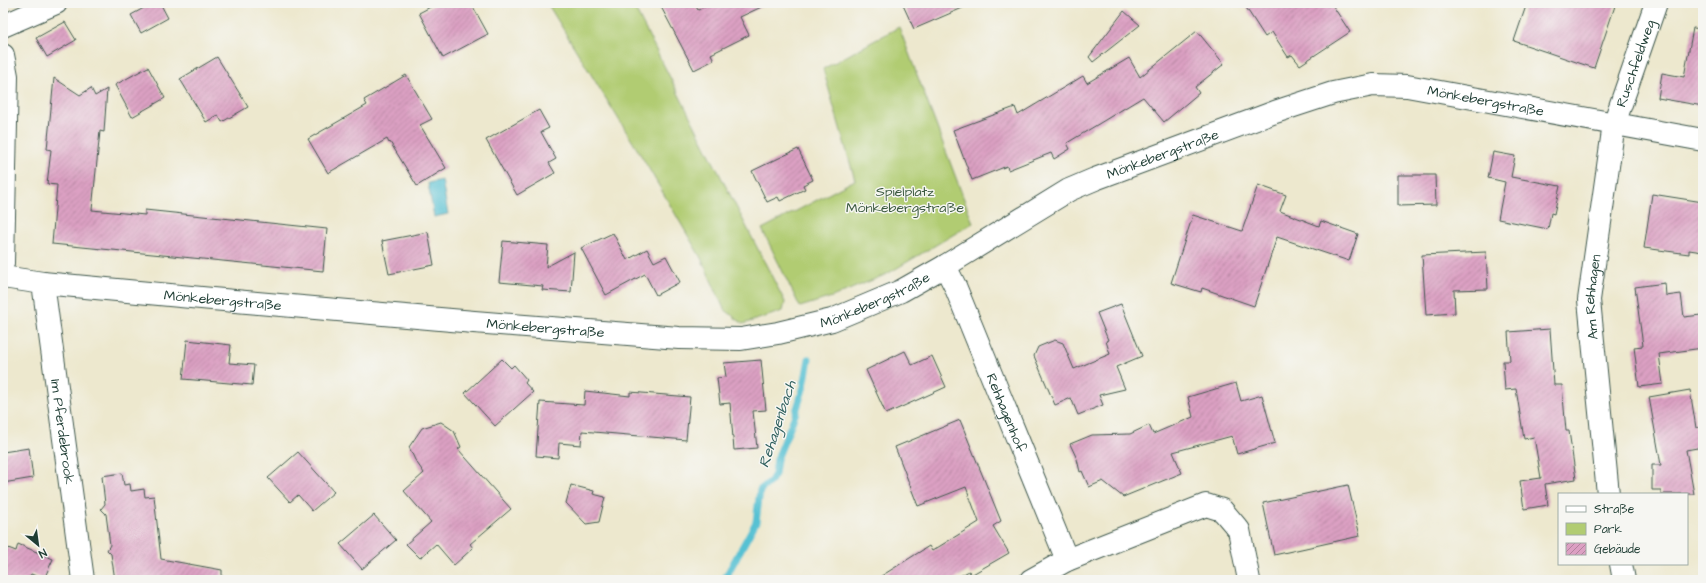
<svg xmlns="http://www.w3.org/2000/svg" width="1706" height="583" viewBox="0 0 1706 583" font-family="'Architects Daughter',sans-serif">
  <style>
    .green { fill: #b1cc72; stroke: #688453 }
    .water { fill: #57c1d3; stroke: #3b7f84 }
    .lines { fill: none; stroke-linecap: round; stroke-linejoin: round }
    .stream { stroke: #57c1d3; stroke-width: 7 }
    .building { fill: url(#building-hatch) }
    .street-casing { stroke: #3e574b; stroke-width: 24 }
    .street { stroke: #fff; stroke-width: 22 }
    .labels { text-anchor: middle; stroke-width: 3; stroke-linejoin: round; paint-order: stroke }
    .street-label { font-size: 14px; fill: #1f3d34; stroke: #f6f6f2 }
    .park-label { font-size: 14px; fill: #3c5a40; stroke: #f6f6f2 }
    .water-label { font-size: 15px; font-style: italic; fill: #2d5e5c; stroke: #f6f6f2 }
  </style>
  <defs>
    <pattern id="building-hatch" width="6" height="6" patternUnits="userSpaceOnUse"><rect width="6" height="6" fill="#dca0c3"/><path d="M-1 1l2-2M0 6l6-6M5 7l2-2" fill="none" stroke="#b2849f"/></pattern>
  </defs>
  <rect width="100%" height="100%" fill="#f6f6f2"/>
  <filter id="ink" filterUnits="userSpaceOnUse"><feTurbulence type="fractalNoise" baseFrequency=".025" numOctaves="2"/><feDisplacementMap in="SourceGraphic" scale="8" xChannelSelector="R" yChannelSelector="G"/><feConvolveMatrix kernelMatrix="1 2 1 2 8 2 1 2 1" color-interpolation-filters="sRGB"/></filter>
  <filter id="wash" filterUnits="userSpaceOnUse"><feTurbulence type="fractalNoise" baseFrequency=".012" numOctaves="4" result="noise"/><feDisplacementMap in="SourceGraphic" scale="16" xChannelSelector="R" yChannelSelector="G"/><feGaussianBlur stdDeviation="0.9" result="paint"/><feColorMatrix in="noise" values="0 0 0 0 0 0 0 0 0 0 0 0 0 0 0 0 0 1.4 0 .05"/><feComposite in="paint" operator="in"/></filter>
  <g filter="url(#wash)">
    <rect width="100%" height="100%" fill="#ede8ce"/>
    <g class="green">
      <path d="M547 3H632L785 302 783 311 743 324 724 309 701 258 645 162Z"/>
      <path d="M899 27 973 223 887 274 832 297 800 307 762 229 855 180 823 69Z"/>
    </g>
    <path class="water" d="M442 180 448 214 434 217 428 183Z"/>
    <g class="lines">
      <path class="stream" d="M724 580 756 522 760 490 771 481 775 474 777 459 795 415 804 386 809 359"/>
    </g>
    <g id="blocks">
      <g class="building">
        <path d="M153 3H160L168 18 141 33 131 15Z"/>
        <path d="M438 3H471L488 34 443 58 419 13Z"/>
        <path d="M659 3H694L698 10 712 3H770L740 17 749 35 711 54 714 60 694 70Z"/>
        <path d="M902 3H974L914 29Z"/>
        <path d="M1243 3H1331L1350 32 1300 65 1292 55 1288 57 1272 32 1265 37Z"/>
        <path d="M1527 3H1616L1594 68 1514 41Z"/>
        <path d="M1124 11 1140 25 1093 62 1089 57Z"/>
        <path d="M65 22 76 40 47 57 36 38Z"/>
        <path d="M1693 28 1703 29V106L1658 98 1662 73 1684 77Z"/>
        <path d="M1197 31 1224 64 1195 87 1199 93 1164 122 1143 97 1067 143 1070 149 1054 159 1051 153 1008 170 1007 166 972 180 953 130 1015 107 1018 115 1083 76 1087 83 1129 58 1140 77Z"/>
        <path d="M217 57 248 107 222 122 218 115 206 122 180 79Z"/>
        <path d="M148 67 165 98 132 117 115 85Z"/>
        <path d="M406 75 432 119 420 125 446 168 417 186 390 142 389 143 387 139 328 173 308 139 367 105 364 100Z"/>
        <path d="M54 78 80 95 91 88 95 96 107 89 104 132 100 131 92 210 145 215V210L327 229 323 271 52 244 57 185 47 184 51 150 47 149Z"/>
        <path d="M539 110 549 128 541 132 556 159 549 163 555 173 517 195 486 140Z"/>
        <path d="M798 149 813 180 803 185 805 189 780 201 778 197 767 202 752 171Z"/>
        <path d="M1493 152 1515 156 1511 177 1560 186 1554 214 1551 213 1548 229 1498 219 1505 182 1488 178Z"/>
        <path d="M1398 175H1435L1436 205 1398 206Z"/>
        <path d="M1258 185 1286 195 1280 211 1319 226 1321 221 1358 234 1349 261 1277 237 1254 306 1202 288 1201 292 1171 283 1193 215 1242 231Z"/>
        <path d="M1652 194 1703 202V252L1689 250V254L1644 248Z"/>
        <path d="M428 232 434 265 389 274 382 241Z"/>
        <path d="M613 233 627 260 647 249 654 262 666 256 680 282 656 295 645 274 606 295 581 248Z"/>
        <path d="M503 241 548 245 546 267 574 252 571 292 542 290 543 286 499 282Z"/>
        <path d="M1486 252 1488 289 1454 290 1455 313 1426 315 1422 255Z"/>
        <path d="M1665 283 1666 296 1681 294 1684 317 1701 315 1703 348 1659 354 1663 384 1639 387 1634 347 1643 346 1635 287Z"/>
        <path d="M1121 304 1142 356 1116 367 1125 389 1099 395 1103 405 1078 415 1071 398 1055 405 1034 356 1038 347 1055 340 1063 343 1074 369 1110 354 1106 341 1108 340 1097 313Z"/>
        <path d="M1550 329 1554 385H1562L1566 431H1569L1576 479 1545 484 1548 505 1524 509 1520 481 1541 478 1534 437 1524 439 1516 389 1505 390 1503 361H1510L1508 332Z"/>
        <path d="M187 340 231 345 229 363 254 365 252 385 183 379Z"/>
        <path d="M905 351 912 365 932 356 946 387 886 414 866 370Z"/>
        <path d="M502 359 511 368 514 365 527 380 525 383 533 392 495 426 465 393Z"/>
        <path d="M761 360 766 410 753 411 757 448 734 450 730 403 720 404 717 378 726 377 724 363Z"/>
        <path d="M1236 383 1241 401 1262 395 1275 443 1237 454 1232 436 1173 452 1182 473 1123 497 1103 481 1089 487 1082 471 1080 472 1077 459 1070 444 1092 435 1130 434 1149 425 1153 434 1193 417 1188 397Z"/>
        <path d="M1690 390 1696 428 1703 426V447L1686 450 1694 494H1661V490H1652V465H1661L1649 397Z"/>
        <path d="M585 391 630 396V392L690 397 686 440 582 431 581 445 559 443 558 458 536 456 540 402 584 405Z"/>
        <path d="M960 420 1001 521 993 526 1009 553 971 575 969 571 953 580H875L929 546 932 551 979 522 966 487 918 506 895 447Z"/>
        <path d="M441 422 454 431 461 447 458 449 511 509 470 544 473 548 454 565 436 544 420 558 406 544 431 522 404 491 424 473 415 460 409 447 422 428Z"/>
        <path d="M29 448 33 478 3 483V452Z"/>
        <path d="M298 452 334 492 312 511 298 495 290 502 268 478Z"/>
        <path d="M122 473 124 485 130 484 131 491 144 489 145 497 154 496 161 559 222 570V580H115L111 554 107 550 110 545 106 514 101 509 105 504 102 476Z"/>
        <path d="M571 485 594 491 593 494 605 497 599 522 586 524 566 503Z"/>
        <path d="M1348 485 1360 536 1274 555 1263 503Z"/>
        <path d="M374 515 396 540 362 569 340 544Z"/>
        <path d="M18 544 53 559 44 579 31 574 29 580H3V546L16 551Z"/>
      </g>
    </g>
  </g>
  <g filter="url(#ink)">
    <use href="#blocks" fill-opacity="0" stroke="#3e574b" stroke-width="1"/>
    <g class="lines">
      <defs>
        <g id="street">
          <path d="M3 26 56 3"/>
          <path d="M3 55 7 76 3 263"/>
          <path id="s1" d="M945 266 955 286 1067 560"/>
          <path id="s2" d="M3 277 43 283 212 299 474 322 679 338 741 339 778 333 832 320 901 291 945 266 1069 190 1095 179 1275 112 1333 93 1373 85 1407 86 1703 140"/>
          <path id="s3" d="M43 283 83 580"/>
          <path id="s4" d="M1608 494 1589 300 1614 124 1656 3"/>
          <path d="M1621 564 1624 580"/>
          <path d="M1031 580 1067 560 1206 505 1222 510 1239 530 1249 580"/>
        </g>
      </defs>
      <use href="#street" class="street-casing"/>
      <use href="#street" class="street"/>
    </g>
  </g>
  <g class="labels">
    <g class="street-label">
      <text dy="5" stroke="none"><textPath href="#s4" startOffset="437">Ruschfeldweg</textPath></text>
      <text dy="5" stroke="none"><textPath href="#s2" startOffset="1541">Mönkebergstraße</textPath></text>
      <text dy="5" stroke="none"><textPath href="#s2" startOffset="1205">Mönkebergstraße</textPath></text>
      <text dy="5" stroke="none"><textPath href="#s4" startOffset="198">Am Rehhagen</textPath></text>
      <text dy="5" stroke="none"><textPath href="#s2" startOffset="881">Mönkebergstraße</textPath></text>
      <text dy="5" stroke="none"><textPath href="#s2" startOffset="221">Mönkebergstraße</textPath></text>
      <text dy="5" stroke="none"><textPath href="#s2" startOffset="545">Mönkebergstraße</textPath></text>
      <text dy="5" stroke="none"><textPath href="#s1" startOffset="159">Rehhagenhof</textPath></text>
      <text dy="5" stroke="none"><textPath href="#s3" startOffset="150">Im Pferdebrook</textPath></text>
    </g>
    <g class="park-label">
      <text x="905" y="196">Spielplatz<tspan x="905" dy="16">Mönkebergstraße</tspan></text>
    </g>
    <g class="water-label">
      <text transform="translate(777 424) rotate(-72)" y="5">Rehagenbach</text>
    </g>
  </g>
  <rect width="1706" height="583" fill="none" stroke="#f6f6f2" stroke-width="16"/>
  <rect x="1558" y="493" width="130" height="72" fill="#f6f6f2" stroke="#a0aca6"/>
  <rect x="1566" y="506" width="20" height="6" fill="#ffffff" stroke="#a0aca6"/>
  <text x="1594" y="513" font-size="12" fill="#1f3d34">Straße</text>
  <rect x="1566" y="523" width="20" height="12" fill="#b1cc72" stroke="#a0aca6"/>
  <text x="1594" y="533" font-size="12" fill="#1f3d34">Park</text>
  <rect x="1566" y="543" width="20" height="12" fill="url(#building-hatch)" stroke="#a0aca6"/>
  <text x="1594" y="553" font-size="12" fill="#1f3d34">Gebäude</text>
  <g transform="translate(38 545) rotate(151)" stroke="#f6f6f2" stroke-width="3" paint-order="stroke">
  <path d="M0-3L7 15L0 10L-7 15Z" fill="#1f3d34"/>
  <text y="-6" font-size="11" font-weight="bold" text-anchor="middle" fill="#1f3d34">N</text>
  </g>
</svg>
